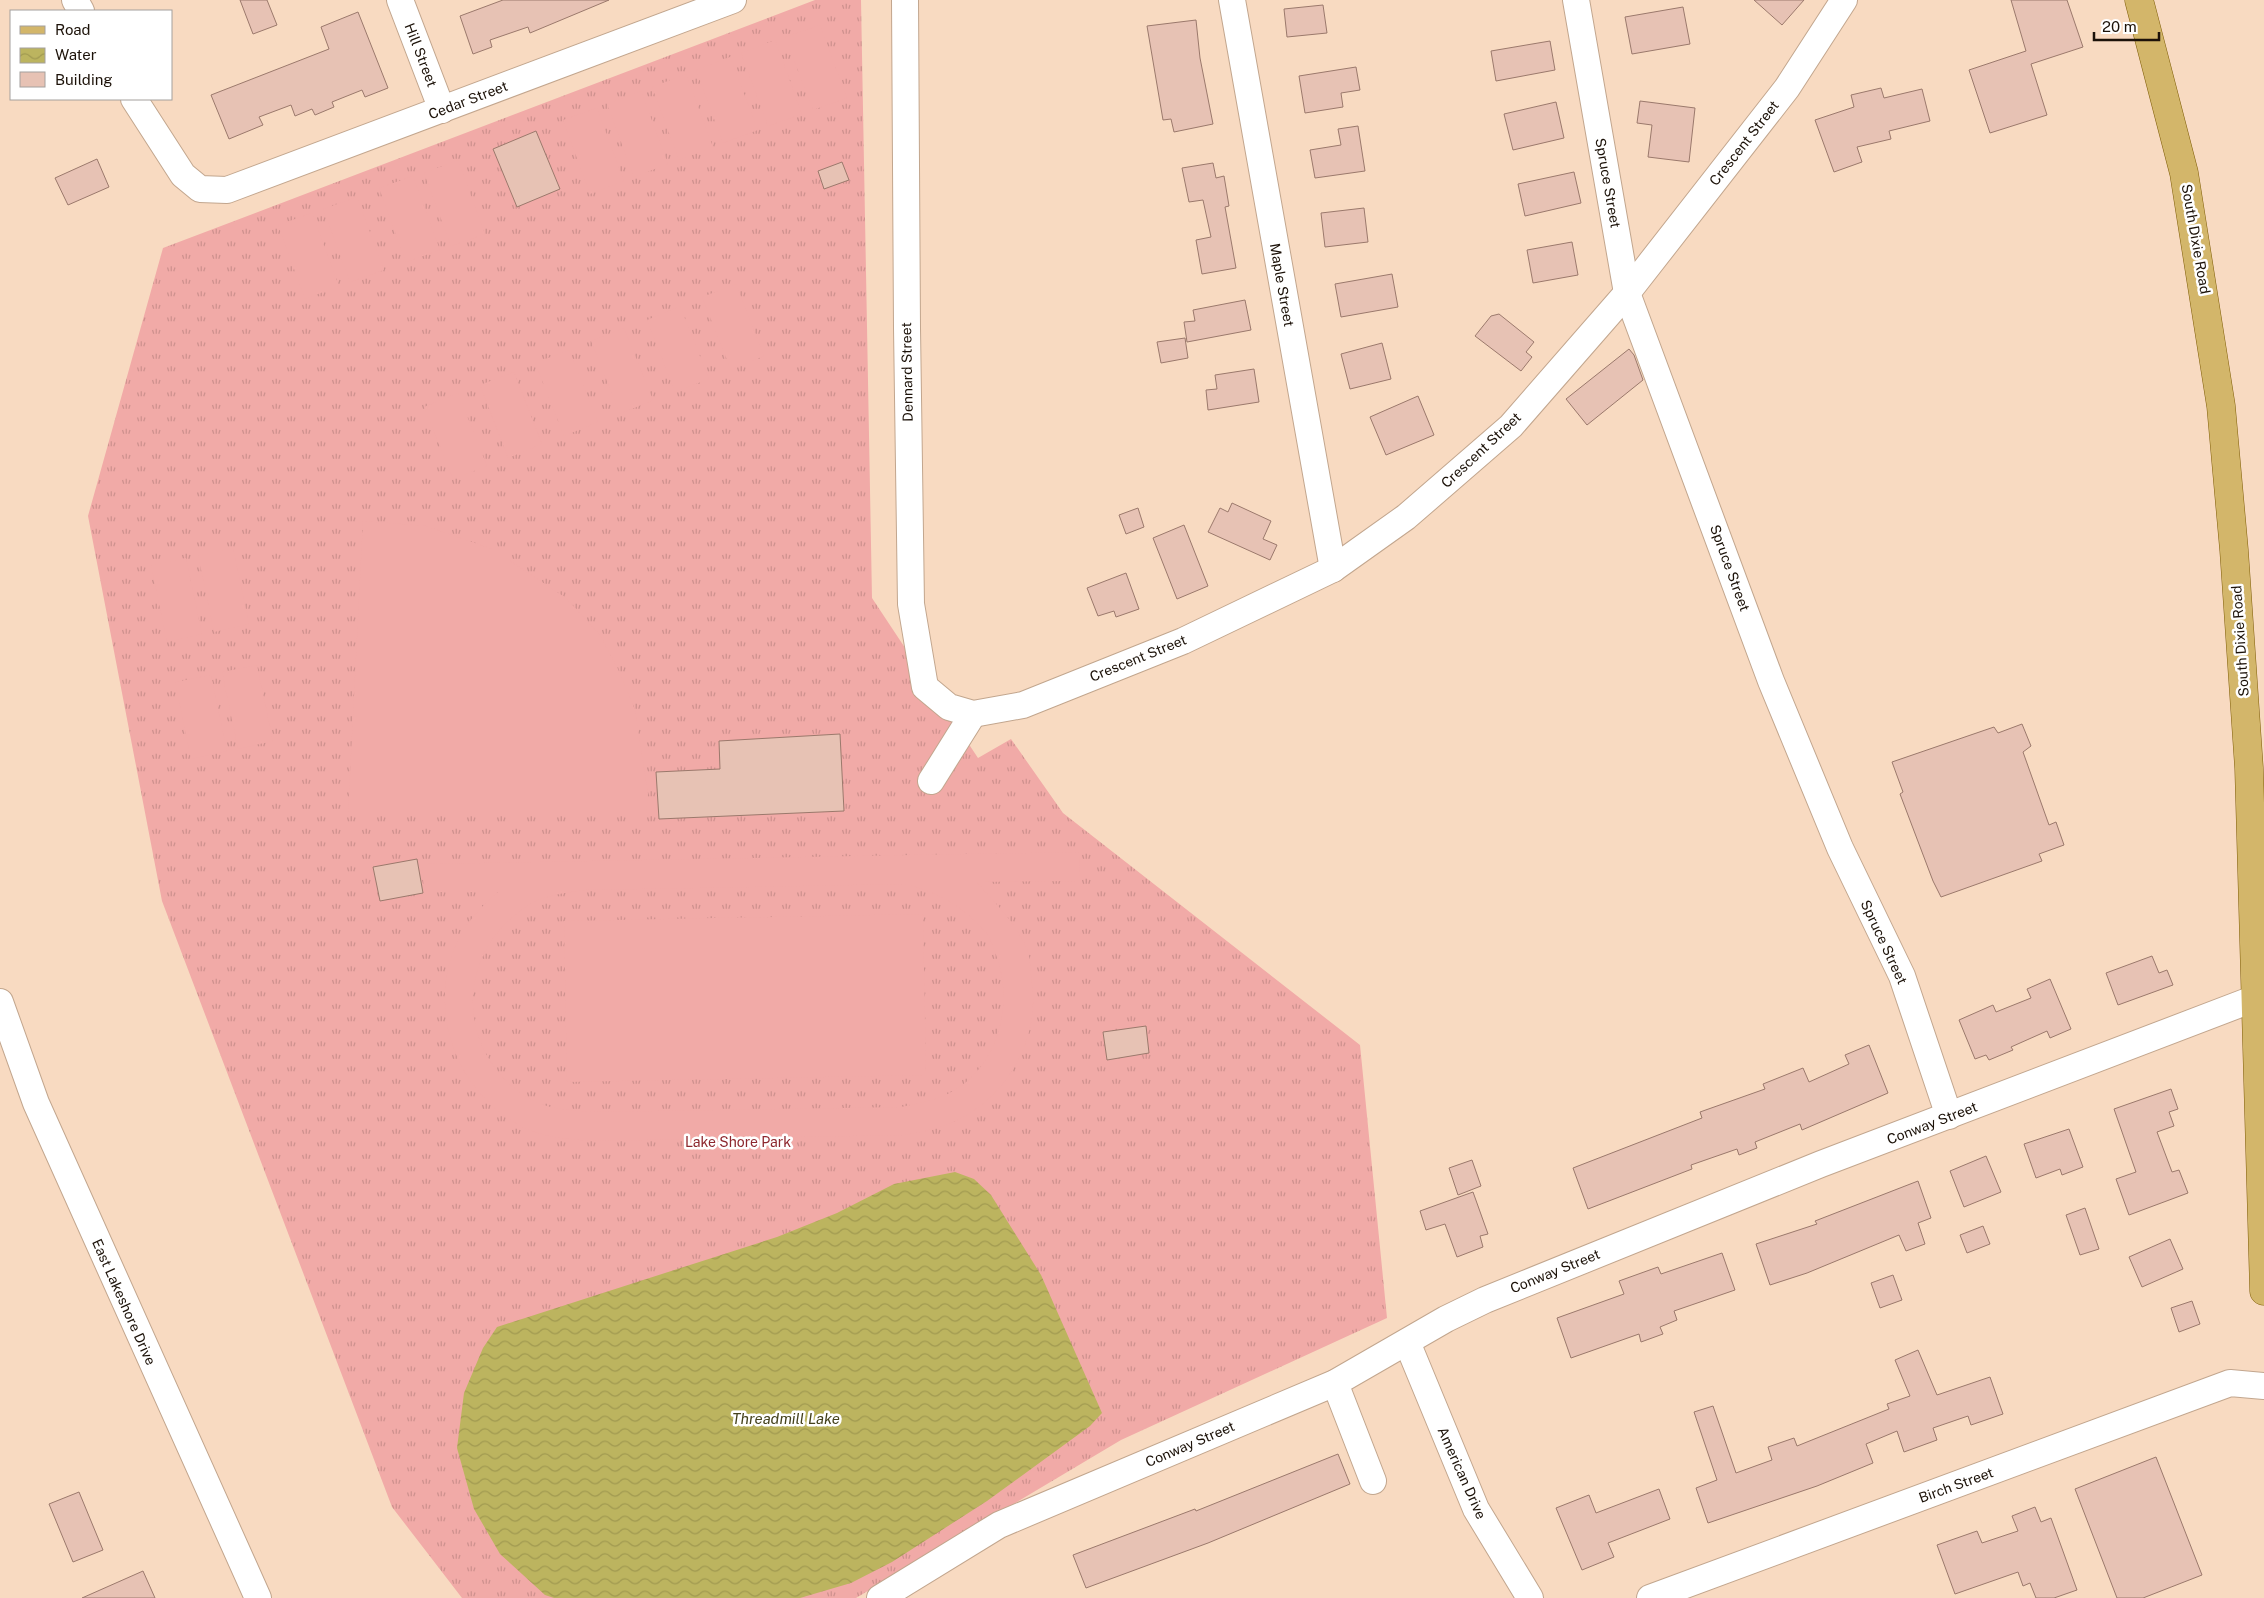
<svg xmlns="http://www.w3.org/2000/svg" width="2264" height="1598" viewBox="0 0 2264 1598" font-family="'Public Sans',sans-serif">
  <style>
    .grass { fill: url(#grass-tufts) }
    .pitch { fill: #f1aaa7; fill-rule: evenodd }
    .water { fill: url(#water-waves) }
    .building { fill: #e7c2b4; stroke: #9b796c }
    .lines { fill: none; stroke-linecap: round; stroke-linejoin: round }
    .street-casing { stroke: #c2a68e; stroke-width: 28 }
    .primary-casing { stroke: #7f5d08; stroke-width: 29 }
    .street { stroke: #fff; stroke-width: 26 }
    .primary { stroke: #d3b66a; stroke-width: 28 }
    .labels { text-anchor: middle; stroke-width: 5; stroke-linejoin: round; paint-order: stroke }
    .street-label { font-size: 14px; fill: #1c1209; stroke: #fff }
    .park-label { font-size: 14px; fill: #8d272e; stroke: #fff }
    .water-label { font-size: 15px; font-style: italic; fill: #44411c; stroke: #fff }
  </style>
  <defs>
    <pattern id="grass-tufts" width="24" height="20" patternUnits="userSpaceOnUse" patternTransform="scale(1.25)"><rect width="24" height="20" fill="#f1aaa7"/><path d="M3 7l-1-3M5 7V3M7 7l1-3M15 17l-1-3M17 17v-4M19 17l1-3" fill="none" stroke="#ce918e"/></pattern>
    <pattern id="water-waves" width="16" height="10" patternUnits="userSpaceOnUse" patternTransform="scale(1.25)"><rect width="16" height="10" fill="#bcb45f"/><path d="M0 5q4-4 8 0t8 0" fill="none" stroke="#a19a51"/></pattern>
  </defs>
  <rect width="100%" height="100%" fill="#f8dac1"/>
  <path class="grass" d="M815 0H861L872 598 978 758 1011 739 1063 813 1360 1045 1387 1318 1121 1440 856 1598H462L392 1507 162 901 88 516 163 248Z"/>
  <g class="pitch">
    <path d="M820 25 847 98 813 110 785 37Z"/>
    <path d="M775 40 802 114 768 126 741 53Z"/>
    <path d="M730 57 758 130 723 143 696 70Z"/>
    <path d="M686 74 713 147 679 160 652 87Z"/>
    <path d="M641 91 668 164 634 177 607 104Z"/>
    <path d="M597 108 624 181 590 194 563 120Z"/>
    <path d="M458 160 485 234 451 246 424 173Z"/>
    <path d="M413 176 440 250 406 262 379 188Z"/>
    <path d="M357 197 384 270 350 282 323 209Z"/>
    <path d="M312 213 339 286 305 299 278 225Z"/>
    <path d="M736 284 764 356 731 370 702 297Z"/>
    <path d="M680 306 709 379 675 392 647 320Z"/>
    <path d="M624 328 653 400 620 414 591 341Z"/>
    <path d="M569 350 598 422 564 436 535 363Z"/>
    <path d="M514 372 542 444 508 458 480 385Z"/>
    <path d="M458 393 487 466 453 479 424 407Z"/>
    <path d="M363 521 426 526 492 549 566 598 600 635 618 669 635 710 648 794 646 814H348Z"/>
    <path d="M233 548 249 624 214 632 198 555Z"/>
    <path d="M186 558 202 634 167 642 151 565Z"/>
    <path d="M257 665 273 741 238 749 222 672Z"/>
    <path d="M211 675 227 751 191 759 175 682Z"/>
    <path d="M1079 852 1080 881 977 882C997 906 1014 920 1027 949 1031 959 1030 973 1032 983 1040 1040 1006 1099 953 1122 938 1129 922 1132 905 1135L591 1141C565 1139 540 1137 517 1124 457 1089 429 1015 454 949 462 927 480 907 498 892H424L422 864ZM905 884C938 892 965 907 987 934 991 939 992 946 995 952 1014 999 1001 1062 955 1090 938 1100 920 1103 901 1107L592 1112C570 1110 548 1110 529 1098 464 1060 454 974 507 922 516 914 527 905 538 900 554 894 570 892 586 890Z"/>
    <path d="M923 914 926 1075 567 1082 564 921Z"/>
  </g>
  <path class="water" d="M955 1172 974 1179 991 1195 1041 1275 1102 1413 1090 1426 987 1501 892 1562 851 1583 800 1598H554L545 1595 500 1554 474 1509 457 1448 464 1393 483 1348 497 1327 777 1237 837 1213 894 1184Z"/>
  <g class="building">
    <path d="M240 0H267L277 25 253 34Z"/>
    <path d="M503 0H609L530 33 528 27 490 40 492 47 473 54 460 16Z"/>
    <path d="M1754 0H1804L1782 25Z"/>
    <path d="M2011 0H2067L2083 47 2031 64 2047 115 1990 133 1969 70 2026 51Z"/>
    <path d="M1323 5 1327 33 1287 37 1284 9Z"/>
    <path d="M1683 7 1690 44 1632 54 1625 17Z"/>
    <path d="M358 12 388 88 365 97 362 90 332 102 334 107 315 115 312 109 295 116 291 105 259 117 263 125 229 139 211 95 329 49 321 27Z"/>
    <path d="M1196 20 1200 58 1213 124 1174 132 1171 119 1163 120 1147 26Z"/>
    <path d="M1550 41 1555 70 1496 81 1491 51Z"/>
    <path d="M1356 67 1360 90 1341 93 1343 107 1305 113 1299 76Z"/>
    <path d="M1881 88 1884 98 1922 89 1930 121 1889 131 1891 139 1857 147 1862 162 1834 172 1815 120 1854 107 1851 95Z"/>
    <path d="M1640 101 1695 108 1689 162 1648 157 1652 125 1637 123Z"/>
    <path d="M1556 102 1564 138 1513 150 1504 114Z"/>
    <path d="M1358 126 1365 171 1315 178 1310 150 1341 145 1338 129Z"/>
    <path d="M536 131 560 189 517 207 493 149Z"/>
    <path d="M97 159 109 187 68 205 55 178Z"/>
    <path d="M842 162 849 180 824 189 818 171Z"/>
    <path d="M1213 163 1216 178 1224 176 1229 206 1225 207 1236 268 1202 274 1196 240 1211 237 1203 200 1189 202 1182 168Z"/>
    <path d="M1574 172 1581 203 1525 216 1518 184Z"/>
    <path d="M1364 208 1368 242 1325 247 1321 213Z"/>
    <path d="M1572 242 1578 275 1533 283 1527 250Z"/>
    <path d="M1392 274 1398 307 1341 317 1335 284Z"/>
    <path d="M1245 300 1251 330 1187 342 1184 322 1195 321 1193 310Z"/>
    <path d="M1499 314 1534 342 1526 352 1532 357 1521 371 1475 336 1491 316Z"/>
    <path d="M1185 338 1188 358 1161 363 1157 342Z"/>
    <path d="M1382 343 1391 379 1350 389 1341 354Z"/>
    <path d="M1629 349 1634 355 1643 380 1587 425 1566 399Z"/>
    <path d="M1254 369 1259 402 1208 410 1206 390 1217 389 1215 375Z"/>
    <path d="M1418 396 1434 435 1386 455 1370 417Z"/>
    <path d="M1232 503 1271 521 1263 539 1277 545 1270 560 1208 532 1220 508 1228 512Z"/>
    <path d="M1138 508 1144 527 1126 534 1119 515Z"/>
    <path d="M1184 525 1208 586 1177 599 1153 538Z"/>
    <path d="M1126 573 1139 609 1116 617 1114 611 1098 616 1087 588Z"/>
    <path d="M2022 724 2031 746 2023 752 2049 825 2056 822 2064 845 2039 854 2042 861 1941 897 1933 881 1900 794 1903 792 1892 762 1994 727 1998 733Z"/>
    <path d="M840 734 844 811 659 819 656 772 720 769 719 741Z"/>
    <path d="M417 859 423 893 380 901 373 867Z"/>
    <path d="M2152 956 2159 973 2167 970 2173 985 2118 1005 2106 973Z"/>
    <path d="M2050 979 2071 1029 2050 1038 2047 1031 2011 1047 2013 1050 1989 1060 1986 1055 1975 1059 1959 1020 1993 1005 1996 1012 2031 998 2027 989Z"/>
    <path d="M1146 1026 1149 1053 1107 1060 1103 1032Z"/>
    <path d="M1869 1045 1888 1093 1802 1130 1800 1124 1755 1142 1757 1148 1739 1155 1737 1149 1691 1165 1692 1169 1588 1209 1573 1168 1702 1118 1700 1112 1765 1089 1763 1084 1803 1068 1809 1082 1849 1064 1845 1055Z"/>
    <path d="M2171 1089 2178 1109 2169 1112 2174 1126 2157 1132 2172 1172 2179 1170 2188 1193 2129 1215 2116 1179 2136 1172 2114 1109Z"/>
    <path d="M2069 1129 2083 1167 2062 1175 2060 1169 2036 1178 2024 1144Z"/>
    <path d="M1986 1156 2001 1192 1964 1207 1950 1171Z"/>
    <path d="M1472 1160 1481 1186 1458 1195 1449 1168Z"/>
    <path d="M1918 1181 1931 1218 1918 1223 1925 1244 1906 1251 1899 1235 1807 1273 1770 1285 1756 1244 1817 1224 1815 1221Z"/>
    <path d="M1473 1192 1488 1234 1480 1236 1483 1247 1457 1257 1445 1224 1426 1230 1420 1211Z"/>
    <path d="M2085 1208 2099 1249 2080 1255 2066 1215Z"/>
    <path d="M1983 1226 1990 1244 1967 1253 1960 1235Z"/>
    <path d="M2170 1239 2183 1269 2142 1287 2129 1257Z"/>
    <path d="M1722 1253 1735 1290 1674 1311 1677 1320 1660 1327 1663 1334 1641 1342 1639 1334 1571 1358 1557 1318 1624 1294 1619 1281 1658 1267 1661 1274Z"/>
    <path d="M1893 1275 1902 1300 1880 1308 1871 1283Z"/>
    <path d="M2192 1301 2200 1324 2179 1332 2171 1308Z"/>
    <path d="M1918 1350 1937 1395 1990 1377 2003 1414 1971 1425 1968 1416 1933 1428 1937 1440 1904 1452 1897 1431 1866 1444 1873 1463 1817 1486 1708 1523 1696 1488 1717 1480 1694 1412 1713 1406 1736 1473 1772 1460 1768 1447 1794 1438 1797 1446 1889 1409 1887 1404 1910 1396 1895 1360Z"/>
    <path d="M1338 1454 1350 1484 1208 1543 1086 1588 1073 1555 1195 1509 1196 1511Z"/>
    <path d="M2156 1457 2202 1575 2143 1598H2117L2075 1489Z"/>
    <path d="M1659 1489 1670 1519 1608 1543 1614 1557 1582 1570 1556 1508 1589 1495 1596 1513Z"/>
    <path d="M79 1492 103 1550 73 1562 49 1504Z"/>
    <path d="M2035 1507 2041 1522 2051 1518 2077 1590 2054 1598H2036L2030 1583 2023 1586 2018 1572 1955 1594 1937 1545 1977 1531 1982 1543 2018 1531 2012 1516Z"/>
    <path d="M143 1571 155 1598H82Z"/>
  </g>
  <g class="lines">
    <defs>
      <g id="street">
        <path d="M75 0 81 11"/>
        <path d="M400 0 442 110"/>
        <path d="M905 0 907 328 911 604 925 687 949 707 973 714 1023 705 1183 641 1333 569 1406 517 1511 426 1627 293 1787 88 1844 0"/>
        <path d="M1232 0 1333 569"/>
        <path d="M1576 0 1627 293 1771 681 1840 848 1902 976 1949 1116"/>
        <path d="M134 99 183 175 200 189 227 190 733 0"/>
        <path d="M931 781 973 714"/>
        <path d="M0 1002 36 1103 258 1598"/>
        <path d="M1407 1342 1476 1509 1530 1598"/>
        <path d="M1335 1383 1373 1481"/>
        <path d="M880 1598 999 1525 1335 1383 1446 1319 1485 1300 1821 1164 2256 998"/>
        <path d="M1650 1598 2230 1383 2264 1386"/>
      </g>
      <path id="primary" d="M2139 0 2184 173 2221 406 2234 550 2249 768 2264 1291"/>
    </defs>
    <use href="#street" class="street-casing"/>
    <use href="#primary" class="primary-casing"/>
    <use href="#street" class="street"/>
    <use href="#primary" class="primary"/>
  </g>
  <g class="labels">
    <g class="street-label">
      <text transform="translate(421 55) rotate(69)" y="5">Hill Street</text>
      <text transform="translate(468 100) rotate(-21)" y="5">Cedar Street</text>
      <text transform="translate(1744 143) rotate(-52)" y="5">Crescent Street</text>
      <text transform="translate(1608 183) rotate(80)" y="5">Spruce Street</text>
      <text transform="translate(2196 239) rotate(80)" y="5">South Dixie Road</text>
      <text transform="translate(1282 285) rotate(80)" y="5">Maple Street</text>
      <text transform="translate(907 372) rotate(-91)" y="5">Dennard Street</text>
      <text transform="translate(1481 450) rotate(-43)" y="5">Crescent Street</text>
      <text transform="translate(1730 568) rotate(70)" y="5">Spruce Street</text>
      <text transform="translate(2240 641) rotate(-94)" y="5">South Dixie Road</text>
      <text transform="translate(1138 658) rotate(-22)" y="5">Crescent Street</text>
      <text transform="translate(1884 942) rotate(65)" y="5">Spruce Street</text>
      <text transform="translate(1932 1123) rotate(-21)" y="5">Conway Street</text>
      <text transform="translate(1555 1271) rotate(-22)" y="5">Conway Street</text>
      <text transform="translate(124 1302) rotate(66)" y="5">East Lakeshore Drive</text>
      <text transform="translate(1190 1444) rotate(-23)" y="5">Conway Street</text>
      <text transform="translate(1462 1473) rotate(66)" y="5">American Drive</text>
      <text transform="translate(1956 1485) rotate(-20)" y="5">Birch Street</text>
    </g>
    <g class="park-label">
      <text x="738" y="1147">Lake Shore Park</text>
    </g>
    <g class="water-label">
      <text x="786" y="1424">Threadmill Lake</text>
    </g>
  </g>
  <rect x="10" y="10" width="162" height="90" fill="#ffffff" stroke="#a4a09d"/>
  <rect x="20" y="26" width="25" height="8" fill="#d3b66a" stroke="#a4a09d"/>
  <text x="55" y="35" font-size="15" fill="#1c1209">Road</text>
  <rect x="20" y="48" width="25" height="15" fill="url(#water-waves)" stroke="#a4a09d"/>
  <text x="55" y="60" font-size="15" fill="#1c1209">Water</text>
  <rect x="20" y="72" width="25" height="15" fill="#e7c2b4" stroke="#a4a09d"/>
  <text x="55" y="85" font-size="15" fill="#1c1209">Building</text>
  <path d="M2094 32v8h65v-8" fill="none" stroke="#1c1209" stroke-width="2.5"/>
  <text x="2102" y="32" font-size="15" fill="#1c1209" stroke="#ffffff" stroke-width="4" paint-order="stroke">20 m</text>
</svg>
